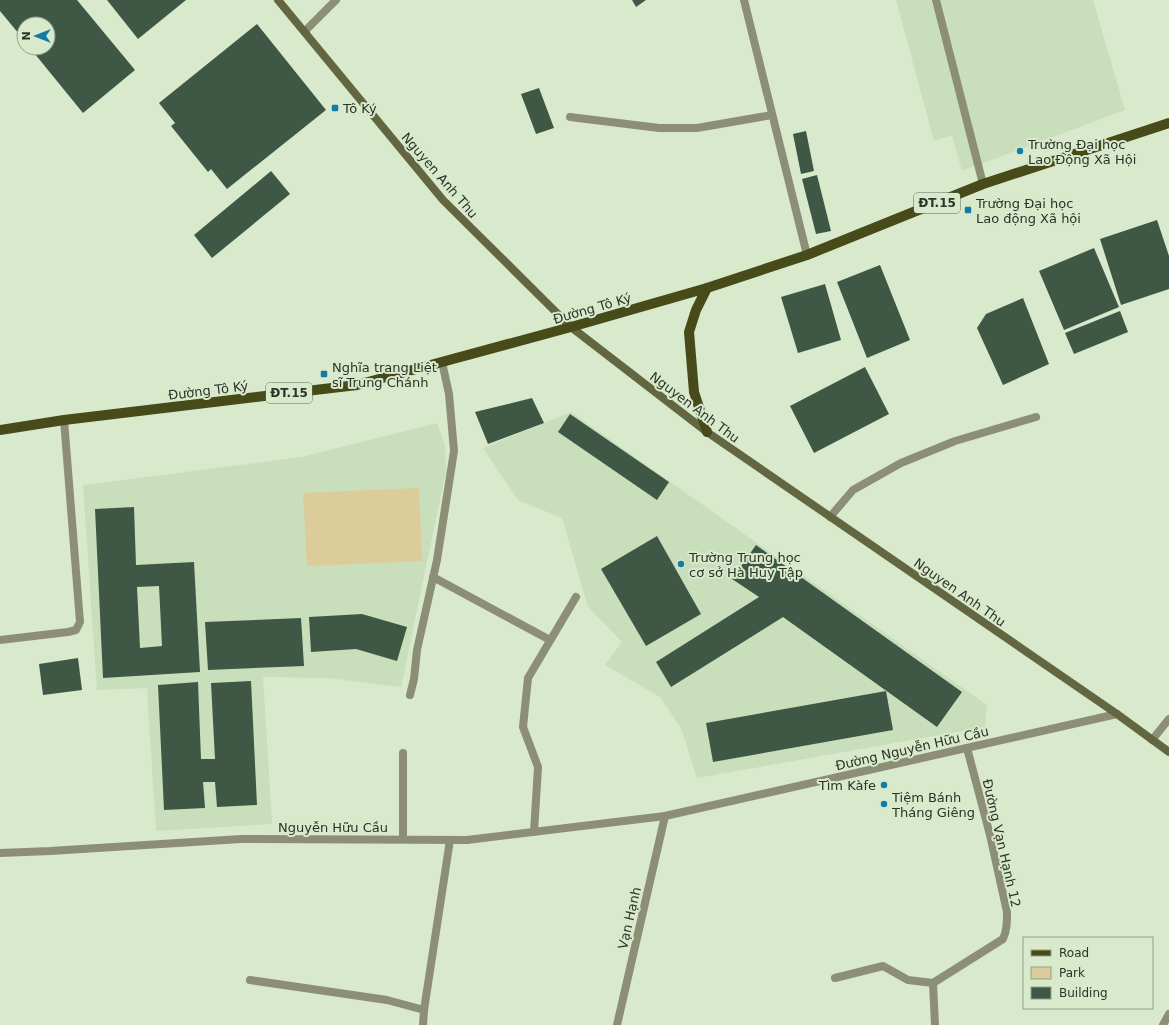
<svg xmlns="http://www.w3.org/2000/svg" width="1169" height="1025" viewBox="0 0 1169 1025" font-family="'DejaVu Sans',sans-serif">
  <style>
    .built { fill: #c9debb }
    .green { fill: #dccc9a }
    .building { fill: #3f5845; fill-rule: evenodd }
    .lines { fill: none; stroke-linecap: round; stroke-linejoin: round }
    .service { stroke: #8c8f75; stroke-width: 8 }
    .minor { stroke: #8c8f75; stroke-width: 8 }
    .secondary { stroke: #636741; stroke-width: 8 }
    .primary { stroke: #474b19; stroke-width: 10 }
    .poi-dot { fill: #127ca6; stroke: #d8e9cc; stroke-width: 1.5 }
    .labels { text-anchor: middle; stroke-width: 4; stroke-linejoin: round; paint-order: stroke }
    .shield { fill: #d8e9cc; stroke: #606a59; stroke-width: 1 }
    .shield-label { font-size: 12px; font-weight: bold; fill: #2c3328 }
    .poi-label { font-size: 13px; fill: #2c3328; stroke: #d8e9cc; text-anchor: start }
    .street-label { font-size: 13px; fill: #2c3328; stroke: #d8e9cc }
  </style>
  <rect width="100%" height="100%" fill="#d8e9cc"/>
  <g class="built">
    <path d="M896 0H1093L1125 110 962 171 952 135 934 141Z"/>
    <path d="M571 412 987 705 985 727 697 778 681 728 660 697 605 665 622 642 588 607 562 518 518 500 483 448Z"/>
    <path d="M437 423 445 446 446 471 401 687 328 678 263 677 272 824 156 831 147 688 97 690 83 485 302 457Z"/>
  </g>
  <path class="green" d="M419 488 422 561 307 566 303 493Z"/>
  <g class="building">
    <path d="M0 0H77L135 70 83 113 30 48H48V24H24V40L0 11Z"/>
    <path d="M107 0H186L138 39Z"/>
    <path d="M632 0H646L636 7Z"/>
    <path d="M257 24 326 110 227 189 211 169 208 172 171 126 175 123 159 103Z"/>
    <path d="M539 88 554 128 536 134 521 94Z"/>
    <path d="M806 131 814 171 801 174 793 134Z"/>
    <path d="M271 171 290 194 212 258 194 235Z"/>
    <path d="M817 175 831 231 816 234 802 179Z"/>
    <path d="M1157 220 1169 256V289L1121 305 1100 239Z"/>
    <path d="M1094 248 1119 307 1064 330 1039 271Z"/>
    <path d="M880 265 910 340 867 358 837 282Z"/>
    <path d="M825 284 841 340 798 353 781 297Z"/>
    <path d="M1023 298 1049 364 1003 385 977 328 986 314Z"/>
    <path d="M1120 311 1128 332 1074 354 1065 333Z"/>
    <path d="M865 367 889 414 814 453 790 406Z"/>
    <path d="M532 398 544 423 488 444 475 412Z"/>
    <path d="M570 414 669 482 657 500 558 432Z"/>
    <path d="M134 507 136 565 194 562 200 672 103 678 95 509ZM159 586 162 646 140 648 137 587Z"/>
    <path d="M657 536 701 614 646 646 601 569Z"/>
    <path d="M756 545 962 692 937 727 783 617 671 687 656 662 759 597 732 579Z"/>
    <path d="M362 614 407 627 397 661 356 649 311 652 309 617Z"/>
    <path d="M301 618 304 666 208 670 205 622Z"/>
    <path d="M78 658 82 690 43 695 39 664Z"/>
    <path d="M251 681 257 805 217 807 215 782H203L205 808 164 810 158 685 198 682 201 759H215L211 683Z"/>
    <path d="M886 691 893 730 713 762 706 723Z"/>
  </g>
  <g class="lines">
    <g class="service">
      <path d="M936 0 983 184"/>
      <path d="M570 117 659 128H697L772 115"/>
      <path d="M433 577 550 640"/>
      <path d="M534 832 538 767 523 727 528 678 576 597"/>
      <path d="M835 978 883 966 908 980 933 983"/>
      <path d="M250 980 387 1000 424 1010 450 840"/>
      <path d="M423 1025 424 1010"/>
    </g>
    <g class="minor">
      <path d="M744 0 807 255"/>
      <path d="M305 31 336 0"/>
      <path d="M830 517 853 490 901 463 955 441 1036 417"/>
      <path d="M0 640 68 632 76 630 80 622 64 420"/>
      <path d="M410 695 414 679 417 650 437 560 454 451 449 394 442 362"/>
      <path d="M1152 740 1169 719"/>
      <path d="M403 839V753"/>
      <path d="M0 853 50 851 241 839 467 840 665 816 1117 714"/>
      <path d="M617 1025 665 816"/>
      <path d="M935 1025 933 983 1003 939C1007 930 1007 922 1007 912L990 835 967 748"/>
      <path d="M1163 1025 1169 1014"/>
    </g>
    <path class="secondary" d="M278 0 443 200 571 327 707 432 1117 714 1169 752"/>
    <g class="primary">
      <path d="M707 288 696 310 689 332 694 392 707 432"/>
      <path d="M0 430 64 420 357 385 571 327 707 288 807 255 983 184 1169 123"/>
    </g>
  </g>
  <g class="poi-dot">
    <rect x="331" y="104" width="8" height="8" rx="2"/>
    <circle cx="1020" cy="151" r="4"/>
    <rect x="964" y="206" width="8" height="8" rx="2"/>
    <rect x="320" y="370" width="8" height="8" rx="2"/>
    <circle cx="681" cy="564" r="4"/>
    <circle cx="884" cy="785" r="4"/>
    <circle cx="884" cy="804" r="4"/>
  </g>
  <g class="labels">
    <g class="shield">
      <rect x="914" y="193" width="46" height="20" rx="3"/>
      <rect x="266" y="383" width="46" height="20" rx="3"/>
    </g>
    <g class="shield-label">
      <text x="937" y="207">ĐT.15</text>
      <text x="289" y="397">ĐT.15</text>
    </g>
    <g class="poi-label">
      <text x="343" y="113">Tô Ký</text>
      <text x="1028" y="149">Trường Đại học<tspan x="1028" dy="15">Lao Động Xã Hội</tspan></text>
      <text x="976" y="208">Trường Đại học<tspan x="976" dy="15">Lao động Xã hội</tspan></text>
      <text x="332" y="372">Nghĩa trang Liệt<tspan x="332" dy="15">sĩ Trung Chánh</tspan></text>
      <text x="689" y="562">Trường Trung học<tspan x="689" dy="15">cơ sở Hà Huy Tập</tspan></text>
      <text x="876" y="790" text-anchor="end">Tìm Kàfe</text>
      <text x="892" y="802">Tiệm Bánh<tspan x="892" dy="15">Tháng Giêng</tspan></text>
    </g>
    <g class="street-label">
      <text transform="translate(440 175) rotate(49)" y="5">Nguyen Anh Thu</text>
      <text transform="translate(592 308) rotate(-16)" y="5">Đường Tô Ký</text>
      <text transform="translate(208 390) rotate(-7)" y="5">Đường Tô Ký</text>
      <text transform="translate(695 407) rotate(37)" y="5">Nguyen Anh Thu</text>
      <text transform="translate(960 592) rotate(35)" y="5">Nguyen Anh Thu</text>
      <text transform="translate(912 748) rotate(-13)" y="5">Đường Nguyễn Hữu Cầu</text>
      <text x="333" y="832">Nguyễn Hữu Cầu</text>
      <text transform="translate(1002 843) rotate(77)" y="5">Đường Vạn Hạnh 12</text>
      <text transform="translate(629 918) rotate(-77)" y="5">Vạn Hạnh</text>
    </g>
  </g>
  <rect x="1023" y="937" width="130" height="72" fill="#d8e9cc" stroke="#93a08a"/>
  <rect x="1031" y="950" width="20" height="6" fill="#474b19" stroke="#93a08a"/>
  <text x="1059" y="957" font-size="12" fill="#2c3328">Road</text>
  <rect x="1031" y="967" width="20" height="12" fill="#dccc9a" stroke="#93a08a"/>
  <text x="1059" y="977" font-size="12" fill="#2c3328">Park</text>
  <rect x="1031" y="987" width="20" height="12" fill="#3f5845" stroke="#93a08a"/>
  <text x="1059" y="997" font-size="12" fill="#2c3328">Building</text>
  <g transform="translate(36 36) rotate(270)"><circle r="19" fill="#d8e9cc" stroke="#93a08a"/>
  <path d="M0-3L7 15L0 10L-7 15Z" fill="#127ca6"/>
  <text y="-6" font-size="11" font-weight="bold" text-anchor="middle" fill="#2c3328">N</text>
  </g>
</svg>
